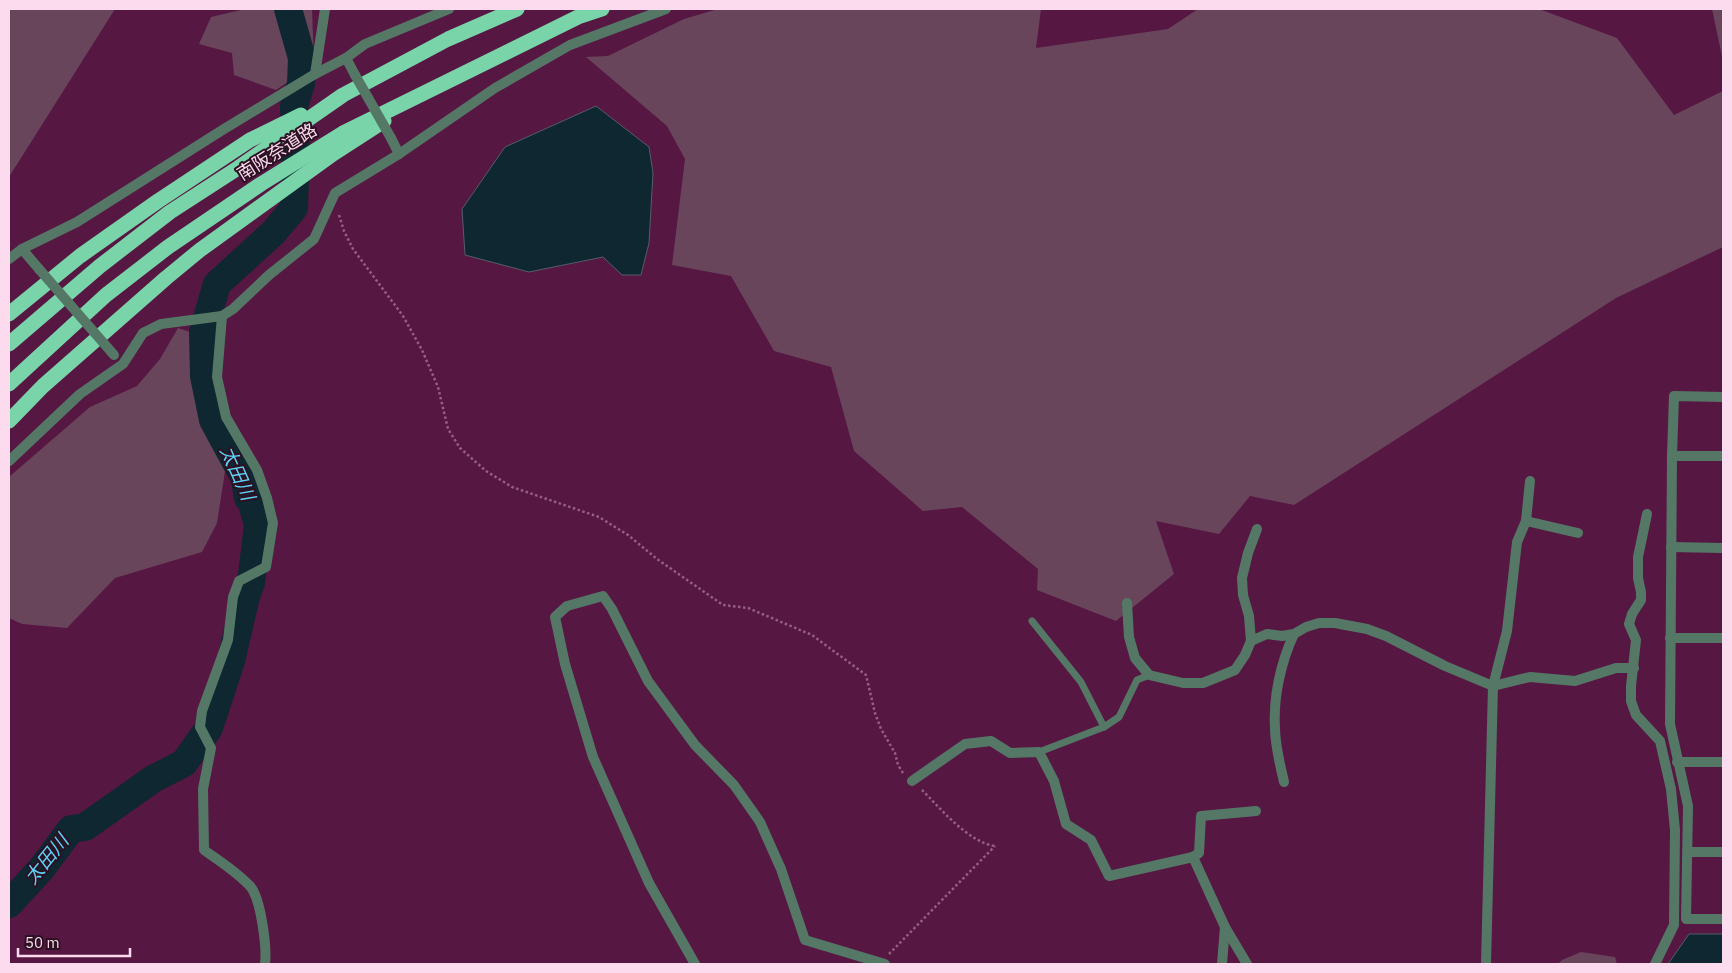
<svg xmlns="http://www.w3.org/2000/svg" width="1732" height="973" viewBox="0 0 1732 973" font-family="'IBM Plex Sans','Noto Sans JP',sans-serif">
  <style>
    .green { fill: #68455b }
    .water { fill: #0e2730; stroke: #555d69 }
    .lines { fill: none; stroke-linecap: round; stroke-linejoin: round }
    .river { stroke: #0e2730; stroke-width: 28 }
    .path { stroke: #946082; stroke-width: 2.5; stroke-dasharray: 2.5 2.5; stroke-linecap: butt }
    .lane { stroke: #557866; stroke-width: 7 }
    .street { stroke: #557866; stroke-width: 10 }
    .highway { stroke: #79d4aa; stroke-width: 15 }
    .street-bridge { stroke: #557866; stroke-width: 10 }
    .labels { text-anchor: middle; stroke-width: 4; stroke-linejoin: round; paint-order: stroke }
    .street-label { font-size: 18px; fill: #fbdbed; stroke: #2c1123 }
    .water-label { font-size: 19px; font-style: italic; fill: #5ed3f9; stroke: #2c1123 }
  </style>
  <rect width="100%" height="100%" fill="#571743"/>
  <g class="green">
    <path d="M9 9H115L9 177Z"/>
    <path d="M245 9H348H312L314 64 276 90 234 75 232 53 199 44 211 17Z"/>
    <path d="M718 9H1041L1036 48 1168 29 1198 9H1539L1617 38 1674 115 1723 91V247L1616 298 1294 505 1250 496 1219 534 1156 521 1174 574 1116 621 1037 590 1038 569 962 507 923 511 854 451 831 367 774 351 731 276 672 265 685 159 667 126 586 57 608 56 684 19Z"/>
    <path d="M1712 9H1723V61Z"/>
    <path d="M178 328 193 333 192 366 226 465 217 523 202 552 115 578 67 628 22 624 9 618V477L90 407 137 386 160 359Z"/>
    <path d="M1581 952 1615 957 1617 964H1558L1562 960Z"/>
  </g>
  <g class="water">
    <path d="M596 106 649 147 653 173 649 243 641 275H622L603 257 529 272 465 255 462 209 505 147Z"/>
    <path d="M1689 934H1723V964H1668Z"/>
  </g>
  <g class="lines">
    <path class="river" d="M9 904 42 868 71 829 85 827 153 779 184 763 209 728 231 661 246 596 251 583 258 525 251 500 248 498 245 479 213 420 204 376 203 332 217 284 273 233 294 208 296 150 294 106 301 84 302 58 288 9"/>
    <g class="path">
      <path d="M339 215 344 231 353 249 403 316 422 350 438 387 448 429 460 448 486 471 512 487 599 517 628 535 657 559 723 605 748 608 812 635 866 675 875 713 881 729 895 753 898 765 903 773"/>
      <path d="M922 790C941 809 968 842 995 846"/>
      <path d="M889 954 995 846"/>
    </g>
    <g class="lane">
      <path d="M1032 621 1081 682 1104 727"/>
      <path d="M1039 752 1104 727 1119 717 1137 680 1149 675"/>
    </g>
    <g class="street">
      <path d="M346 58 355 75"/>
      <path d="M315 74 325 9"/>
      <path d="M391 138 399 154"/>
      <path d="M22 249 39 269"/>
      <path d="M9 259 22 249 77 222 224 129 315 74 346 58 365 44 449 9"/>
      <path d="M222 316 217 377 226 417 257 470 267 498 273 523 266 567 239 581 233 597 228 640 202 711 200 727 211 748 203 789 204 850C220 861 237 872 250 886 261 898 267 948 265 964"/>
      <path d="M1723 397 1674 396 1672 456 1670 724 1688 806 1686 919H1723"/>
      <path d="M1672 456H1723"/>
      <path d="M9 461 80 394 123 364 143 333 161 324 222 316 233 309 269 275 314 239 335 193 399 154 495 88 570 45 666 9"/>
      <path d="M1647 514 1638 557V578L1641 592V600L1632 614 1629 624 1636 640 1631 686V701L1636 715 1660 741 1671 789 1675 830 1674 925 1655 964"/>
      <path d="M1526 521 1578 533"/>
      <path d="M1671 547 1723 548"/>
      <path d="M1127 603 1129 637 1135 658 1149 675 1183 683H1203L1235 670 1245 655 1251 641 1249 616 1243 595 1242 578 1248 553 1257 529"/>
      <path d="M1670 638H1723"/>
      <path d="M1251 641 1267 634 1282 636 1294 634 1306 627 1319 623H1335L1367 629 1386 636 1445 666 1493 686 1530 677 1575 681 1616 668H1634"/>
      <path d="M1677 762H1723"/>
      <path d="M912 781 965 744 991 741 1010 753 1039 752 1054 781 1066 824 1091 840 1109 876 1193 857 1225 927 1247 964"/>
      <path d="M1284 782C1280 764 1275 746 1275 728 1273 697 1281 662 1294 634"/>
      <path d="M1688 852H1723"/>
      <path d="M1193 857 1199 853 1201 816 1256 811"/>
      <path d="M695 964 649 883 593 757 565 664 555 617 567 606 603 596 612 609 648 681 695 745 734 785 760 822 781 869 805 940 885 964"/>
      <path d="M1222 964 1225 927"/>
      <path d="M1486 964 1493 686 1507 631 1517 542 1526 521 1530 481"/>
    </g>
    <g class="highway">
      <path d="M9 314 80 256 158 201 250 140 301 115"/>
      <path d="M9 344 100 266 170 212 238 168 343 95 448 39 517 9"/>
      <path d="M9 384 106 295 168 247 261 184 343 133 578 17 602 9"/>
      <path d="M9 421 43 386 166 278 200 250 333 154 384 121"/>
    </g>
    <g class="street-bridge">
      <path d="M355 75 391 138"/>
      <path d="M39 269 114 355"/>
    </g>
  </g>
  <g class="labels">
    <g class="street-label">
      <text transform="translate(277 152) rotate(-32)" y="6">南阪奈道路</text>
    </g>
    <g class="water-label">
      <text transform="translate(238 473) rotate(66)" y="7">太田川</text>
      <text transform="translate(46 859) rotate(-51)" y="7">太田川</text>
    </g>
  </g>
  <rect width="1732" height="973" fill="none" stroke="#fbdbed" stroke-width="20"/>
  <path d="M18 948v8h112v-8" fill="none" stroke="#fbdbed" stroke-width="2.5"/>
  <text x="25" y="948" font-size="15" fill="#fbdbed" stroke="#2c1123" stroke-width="4" paint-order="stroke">50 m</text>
</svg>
